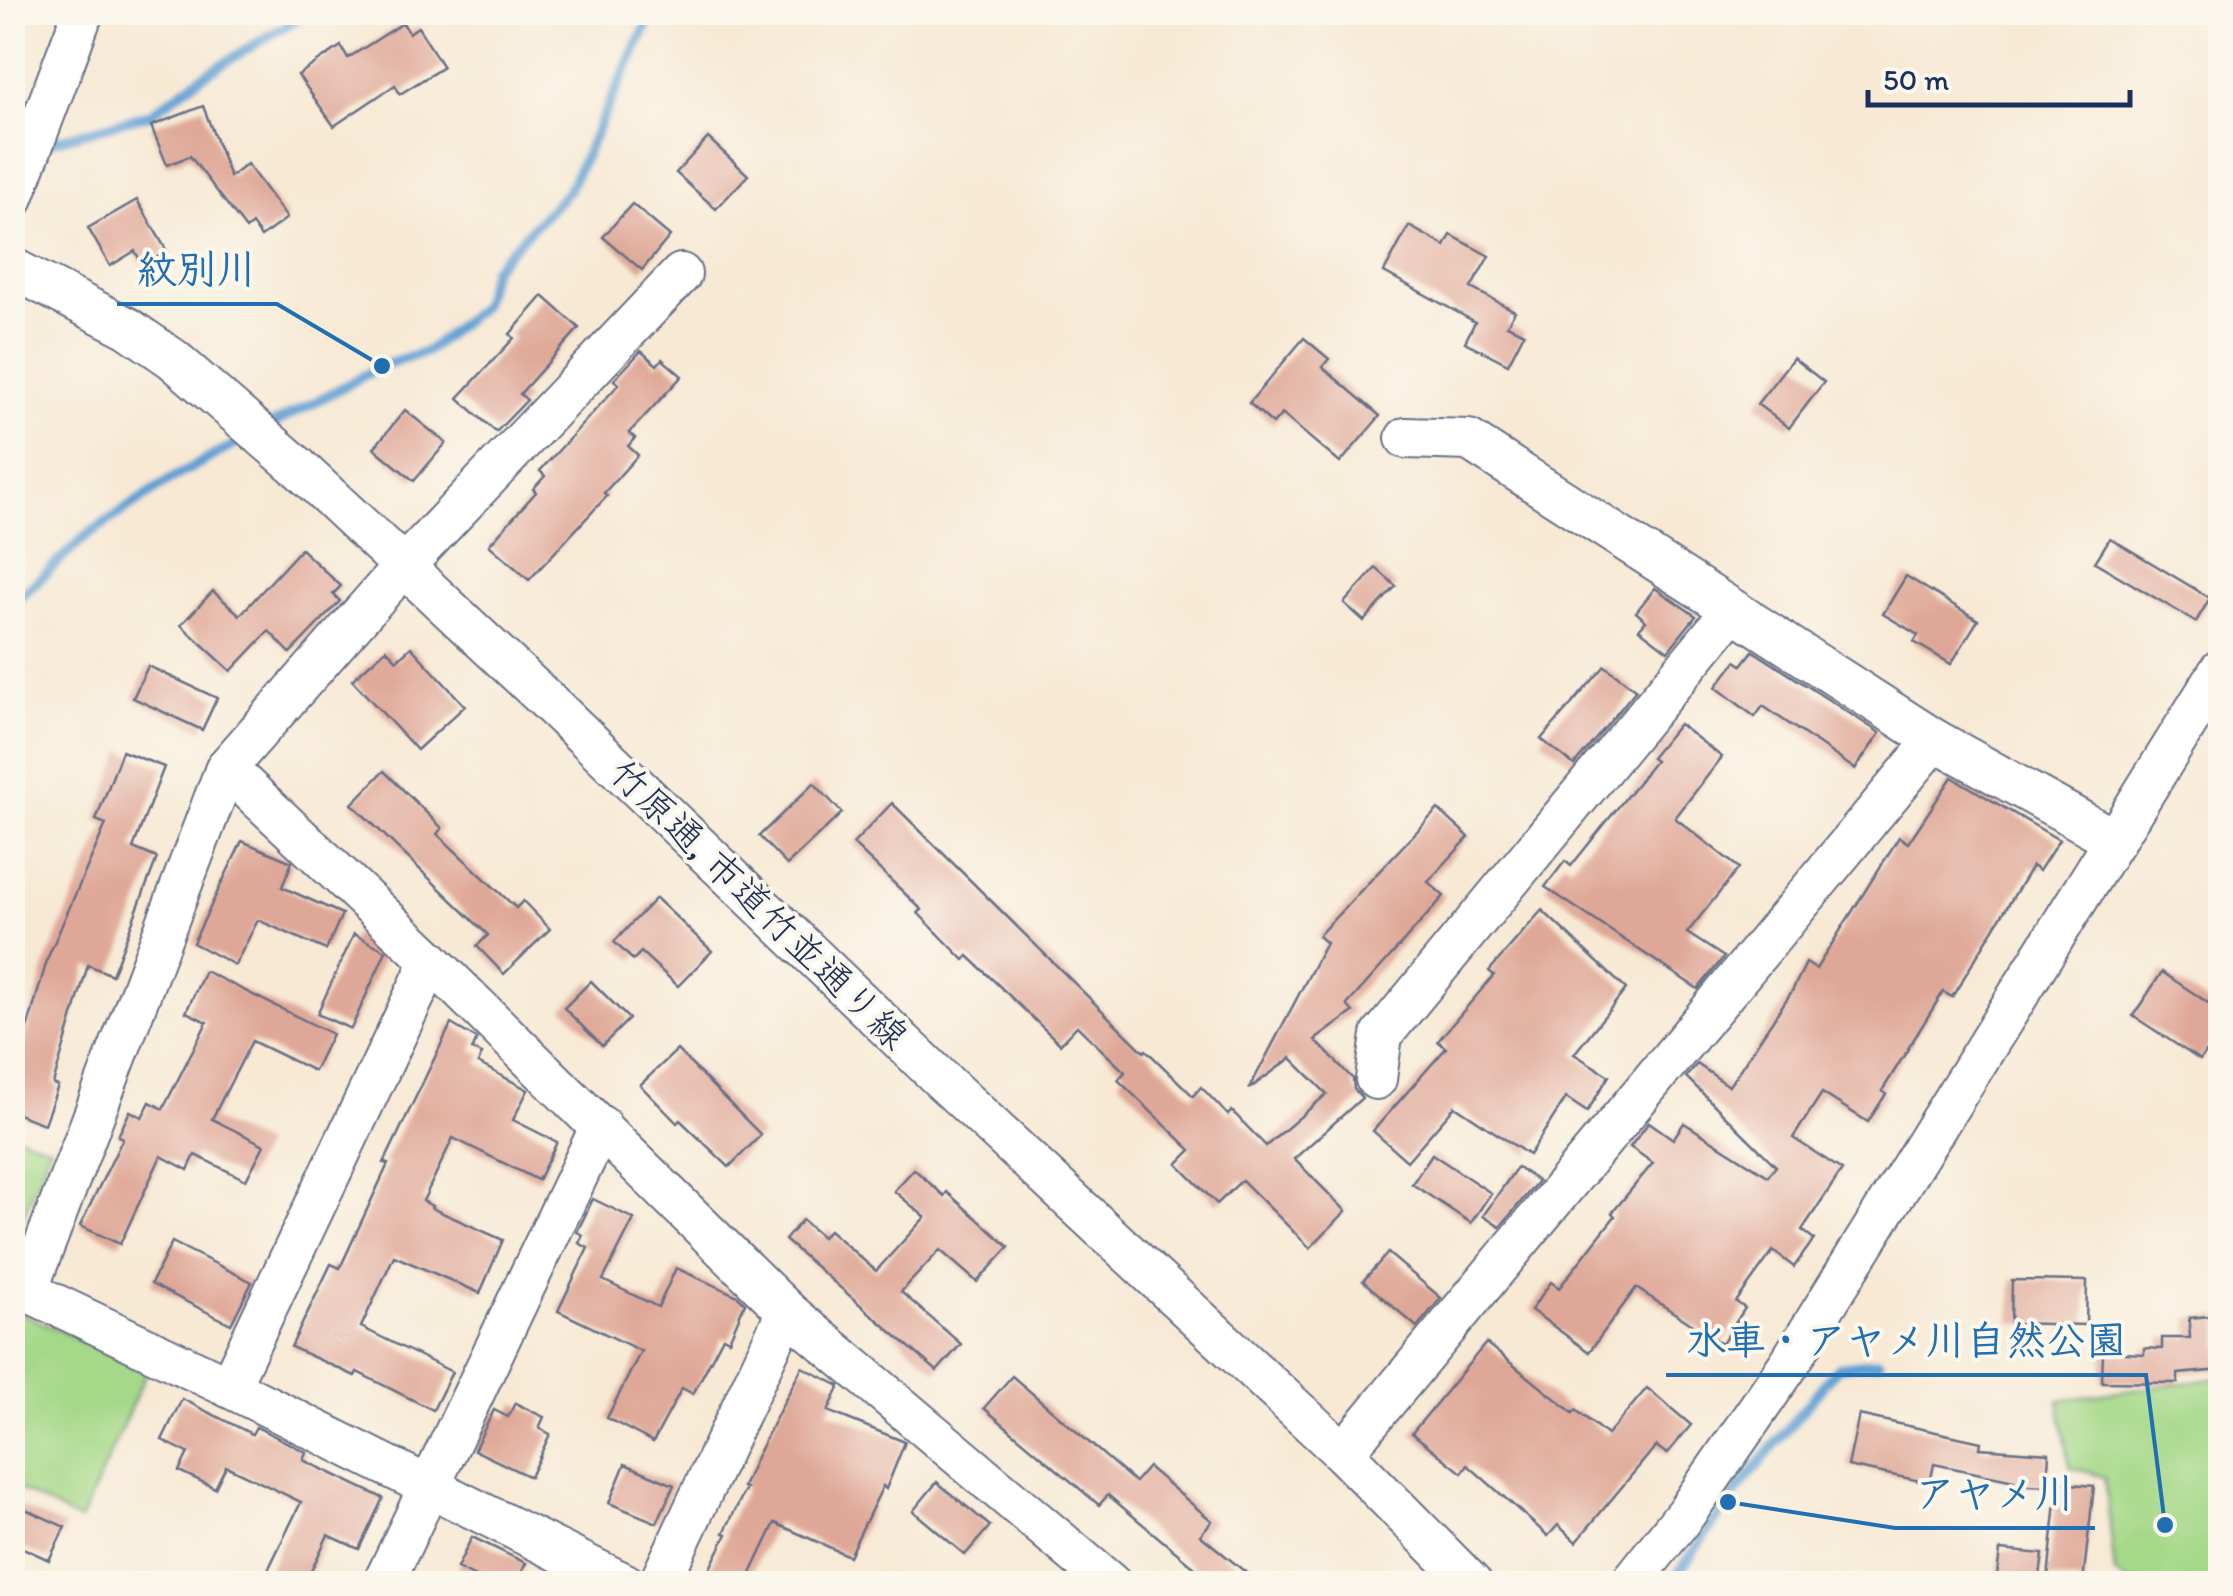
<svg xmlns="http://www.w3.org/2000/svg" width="2233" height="1596" viewBox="0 0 2233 1596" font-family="Itim,'Klee One',sans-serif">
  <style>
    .green { fill: #a5d888; stroke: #608473; stroke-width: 2.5 }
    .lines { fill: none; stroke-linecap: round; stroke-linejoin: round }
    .stream { stroke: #61a0d3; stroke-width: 10 }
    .building { fill: #dfa797 }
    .minor-casing { stroke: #687087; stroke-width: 44 }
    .minor { stroke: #fff; stroke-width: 40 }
    .labels { text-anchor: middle; stroke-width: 8; stroke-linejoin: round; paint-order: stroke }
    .street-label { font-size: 38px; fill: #1b2f5e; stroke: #fbf7ec }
    .leader { fill: none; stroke: #1f6fb2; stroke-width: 4 }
    .callout-dot { fill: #1f6fb2; stroke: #fbf7ec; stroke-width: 4 }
    .callout-label { font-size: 40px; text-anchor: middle; font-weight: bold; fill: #1f6fb2; stroke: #fbf7ec; stroke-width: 8; stroke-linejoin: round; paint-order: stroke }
  </style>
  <rect width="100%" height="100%" fill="#fbf7ec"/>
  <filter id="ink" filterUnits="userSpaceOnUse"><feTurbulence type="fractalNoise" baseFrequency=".01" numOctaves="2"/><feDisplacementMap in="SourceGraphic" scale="20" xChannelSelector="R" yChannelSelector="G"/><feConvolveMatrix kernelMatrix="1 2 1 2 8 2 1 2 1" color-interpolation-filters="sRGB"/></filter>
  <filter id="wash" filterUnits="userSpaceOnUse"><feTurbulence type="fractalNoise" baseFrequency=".0048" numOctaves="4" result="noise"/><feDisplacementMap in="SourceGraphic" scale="40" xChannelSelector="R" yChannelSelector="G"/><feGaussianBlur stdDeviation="2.25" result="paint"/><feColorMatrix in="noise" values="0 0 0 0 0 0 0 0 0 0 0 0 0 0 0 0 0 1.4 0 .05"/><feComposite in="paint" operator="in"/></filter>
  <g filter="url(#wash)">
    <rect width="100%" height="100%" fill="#f7e9d4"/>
    <g class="green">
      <path d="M13 1134 50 1147 13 1243 12 1134Z"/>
      <path d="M13 1309 147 1371 80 1521 13 1486Z"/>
      <path d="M2220 1378V1583H2129L2115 1574 2105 1477 2070 1467 2059 1400Z"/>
    </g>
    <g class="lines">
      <g class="stream">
        <path d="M43 144 150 114 204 75 309 12"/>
        <path d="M266 428 382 366 426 352 481 307 493 268 568 191 653 12"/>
        <path d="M12 611 17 600 87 535 174 477 247 438"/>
        <path d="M1671 1584 1728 1502 1838 1367 1879 1362"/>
      </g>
    </g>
    <g id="blocks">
      <g class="building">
        <path d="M403 23 409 33 418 27 443 67 400 94 395 85 334 126 298 75 341 46 348 58Z"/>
        <path d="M203 106 230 177 247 164 287 218 261 237 252 224 246 229 190 156 167 165 151 126Z"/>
        <path d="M708 138 748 175 716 209 676 173Z"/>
        <path d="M137 200 167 251 143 266 135 251 110 266 88 228Z"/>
        <path d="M632 204 670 236 642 270 603 237Z"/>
        <path d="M1409 226 1445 246 1451 235 1489 256 1471 288 1515 311 1507 325 1524 333 1508 364 1465 342 1475 322 1384 272Z"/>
        <path d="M543 296 579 328 520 394 527 400 496 432 458 398 514 338 510 334Z"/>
        <path d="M1304 338 1329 359 1322 367 1380 416 1340 463 1282 414 1273 424 1249 403Z"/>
        <path d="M641 351 657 365 662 359 682 376 629 433 635 438 628 446 638 455 604 493 607 496 529 580 489 545 536 492 533 489 545 476 540 471 619 384 614 380Z"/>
        <path d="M1793 358 1824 382 1789 428 1757 404Z"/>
        <path d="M405 410 446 443 414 481 374 448Z"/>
        <path d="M2110 538 2210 598 2196 622 2095 562Z"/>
        <path d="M301 549 341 586 333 594 340 601 290 653 269 631 231 671 181 625 213 591 240 615Z"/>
        <path d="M1376 568 1396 586 1364 621 1344 603Z"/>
        <path d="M1906 576 1978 620 1951 664 1914 642 1918 635 1883 614Z"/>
        <path d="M1655 588 1696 616 1668 651 1639 629 1646 621 1636 612Z"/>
        <path d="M411 647 465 706 417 750 352 680 386 649 397 660Z"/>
        <path d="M1753 651 1880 733 1855 769 1763 706 1755 717 1716 687 1736 661 1742 665Z"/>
        <path d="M148 666 217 698 202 730 133 698Z"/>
        <path d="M1605 666 1636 690 1574 765 1541 739Z"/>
        <path d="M1679 724 1722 757 1675 818 1739 868 1687 933 1724 957 1698 989 1545 887 1565 861 1571 866 1655 761 1651 758Z"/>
        <path d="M122 751 164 767 133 848 157 858 112 975 88 965 53 1084 58 1086 44 1124 12 1112V1081L48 957 106 824 96 820Z"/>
        <path d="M384 771 442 828 437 834 516 908 523 901 550 929 504 974 477 946 488 935 352 804Z"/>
        <path d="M1952 777 2059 840 2039 871 2032 866 1952 997 1943 992 1882 1091 1886 1094 1868 1122 1822 1093 1793 1138 1842 1170 1802 1230 1814 1239 1794 1267 1773 1251 1736 1302 1745 1308 1722 1344 1636 1288 1589 1352 1531 1310 1551 1282 1559 1288 1615 1216 1612 1213 1653 1163 1630 1147 1649 1122 1673 1139 1684 1123 1768 1176 1776 1166 1686 1077 1697 1064 1729 1086 1792 991 1806 963 1816 969 1899 837 1908 843Z"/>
        <path d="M814 783 842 813 787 865 759 836Z"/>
        <path d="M892 803 1144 1052 1146 1050 1193 1096 1201 1087 1228 1115 1232 1111 1266 1146 1327 1094 1291 1058 1249 1089 1326 943 1318 936 1438 809 1469 837 1428 882 1444 896 1347 1005 1353 1012 1315 1040 1353 1079 1354 1089 1362 1098 1294 1159 1346 1211 1310 1248 1242 1180 1217 1204 1177 1164 1191 1150 1118 1080 1125 1072 1077 1026 1060 1044 968 956 964 960 918 913 922 910 853 844Z"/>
        <path d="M242 841 292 862 282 887 342 914 326 950 258 920 235 965 193 943Z"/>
        <path d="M656 898 712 951 678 986 641 952 633 960 614 942Z"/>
        <path d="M1542 910 1626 989 1574 1054 1609 1076 1587 1112 1566 1098 1529 1155 1455 1106 1407 1161 1373 1131 1446 1048 1438 1041 1494 975 1489 971Z"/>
        <path d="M354 934 386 951 351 1029 317 1014Z"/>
        <path d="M205 971 332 1034 314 1071 252 1041 212 1119 264 1145 246 1180 195 1155 188 1170 161 1156 120 1244 80 1226 123 1138 118 1136 130 1111 142 1117 150 1102 163 1109 207 1022 186 1012Z"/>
        <path d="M2162 972 2220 1011V1030L2200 1060 2133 1016Z"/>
        <path d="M591 981 629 1019 602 1046 564 1008Z"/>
        <path d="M451 1024 477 1039 472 1050 482 1054 478 1063 528 1090 513 1120 557 1142 538 1180 453 1138 423 1201 432 1206 431 1208 503 1240 480 1293 394 1256 361 1327 452 1372 433 1410 357 1372 355 1376 291 1347 331 1264 340 1268 388 1164 384 1163Z"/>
        <path d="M677 1050 761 1135 729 1167 680 1120 677 1123 640 1085Z"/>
        <path d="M1432 1154 1491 1193 1471 1223 1412 1184Z"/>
        <path d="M1517 1167 1538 1181 1500 1227 1483 1216Z"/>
        <path d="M914 1169 944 1196 947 1192 1009 1247 977 1282 940 1250 901 1292 961 1344 937 1371 785 1240 802 1220 822 1237 829 1230 876 1271 925 1217 894 1191Z"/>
        <path d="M593 1199 634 1219 603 1280 658 1307 676 1268 738 1296 745 1303 729 1340 723 1337 693 1394 682 1388 653 1442 607 1418 641 1351 558 1311 588 1248 579 1243 583 1235 577 1232Z"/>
        <path d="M172 1242 252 1282 231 1324 151 1284Z"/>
        <path d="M1388 1253 1441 1298 1417 1327 1363 1281Z"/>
        <path d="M2012 1280 2087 1281 2086 1325 2011 1323Z"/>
        <path d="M2220 1315V1370L2178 1374V1383L2102 1382 2103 1352 2144 1354V1348L2162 1349V1338H2190L2189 1318Z"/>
        <path d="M1486 1343 1573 1413 1576 1410 1607 1435 1647 1388 1691 1425 1667 1454 1656 1446 1576 1542 1558 1525 1548 1536 1468 1465 1462 1473 1412 1433Z"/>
        <path d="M802 1367 840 1386 828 1411 905 1442 886 1489 883 1486 849 1556 775 1523 746 1584H702L727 1534 724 1533 746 1488 743 1487 756 1457Z"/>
        <path d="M1012 1376 1135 1482 1148 1467 1212 1521 1200 1535 1260 1584H1214L1108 1495 1099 1505 984 1408Z"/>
        <path d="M182 1399 252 1434 256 1427 306 1452 303 1460 383 1498 359 1549 328 1535 305 1584H296L268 1570 301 1502 226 1466 215 1488 179 1471 188 1453 162 1440Z"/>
        <path d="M515 1403 544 1417 539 1428 550 1434 530 1477 474 1450 494 1410 508 1417Z"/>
        <path d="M1859 1415 1981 1442 1980 1448 2049 1453 2047 1486 2014 1484V1481L1934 1464 1930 1483 1848 1466Z"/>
        <path d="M625 1464 674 1485 657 1523 609 1503Z"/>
        <path d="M937 1482 990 1526 965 1555 913 1511Z"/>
        <path d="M2058 1483 2094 1486 2083 1582 2048 1578Z"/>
        <path d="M12 1503 65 1527 49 1560 12 1543Z"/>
        <path d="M472 1537 526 1563 516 1584H490L457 1568Z"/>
        <path d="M2000 1550 2043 1554 2039 1584H1996Z"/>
      </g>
    </g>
  </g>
  <g filter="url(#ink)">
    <use href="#blocks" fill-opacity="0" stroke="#687087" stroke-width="2.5"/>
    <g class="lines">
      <defs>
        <g id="minor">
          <path d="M12 200 83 12"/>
          <path d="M12 268 128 328 173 359 298 467 556 709 943 1081 1343 1453 1472 1584"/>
          <path d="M1406 438 1469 440 1935 740 2115 840"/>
          <path d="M226 768 431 961 787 1311 1111 1584"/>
          <path d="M1376 1079 1382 1035 1732 611"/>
          <path d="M229 1387 431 961"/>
          <path d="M1343 1453 1935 740"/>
          <path d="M383 1584 601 1126"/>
          <path d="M625 1584 229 1387 27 1291 226 768 402 568 681 274"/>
          <path d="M659 1584 787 1311"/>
          <path d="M1630 1584 1686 1513 1789 1364 2220 670"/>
        </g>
      </defs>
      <use href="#minor" class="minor-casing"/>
      <use href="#minor" class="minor"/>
    </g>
  </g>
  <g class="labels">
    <g class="street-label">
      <text transform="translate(759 904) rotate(44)" y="13">竹原通, 市道竹並通り線</text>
    </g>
  </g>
  <path class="leader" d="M382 366L277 304H117M2165 1525L2146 1375H1666M1728 1502L1895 1528H2095"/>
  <g class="callout-dot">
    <circle cx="382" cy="366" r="10"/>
    <circle cx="2165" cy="1525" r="10"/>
    <circle cx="1728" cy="1502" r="10"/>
  </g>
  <g class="callout-label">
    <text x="197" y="283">紋別川</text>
    <text x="1906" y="1354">水車・アヤメ川自然公園</text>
    <text x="1995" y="1507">アヤメ川</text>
  </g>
  <rect width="2233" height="1596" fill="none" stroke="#fbf7ec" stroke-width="50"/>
  <path d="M1868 90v15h262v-15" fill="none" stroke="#1b2f5e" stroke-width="5"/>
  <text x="1883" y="90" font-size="30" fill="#1b2f5e" stroke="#fbf7ec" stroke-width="8" paint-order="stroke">50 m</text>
</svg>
